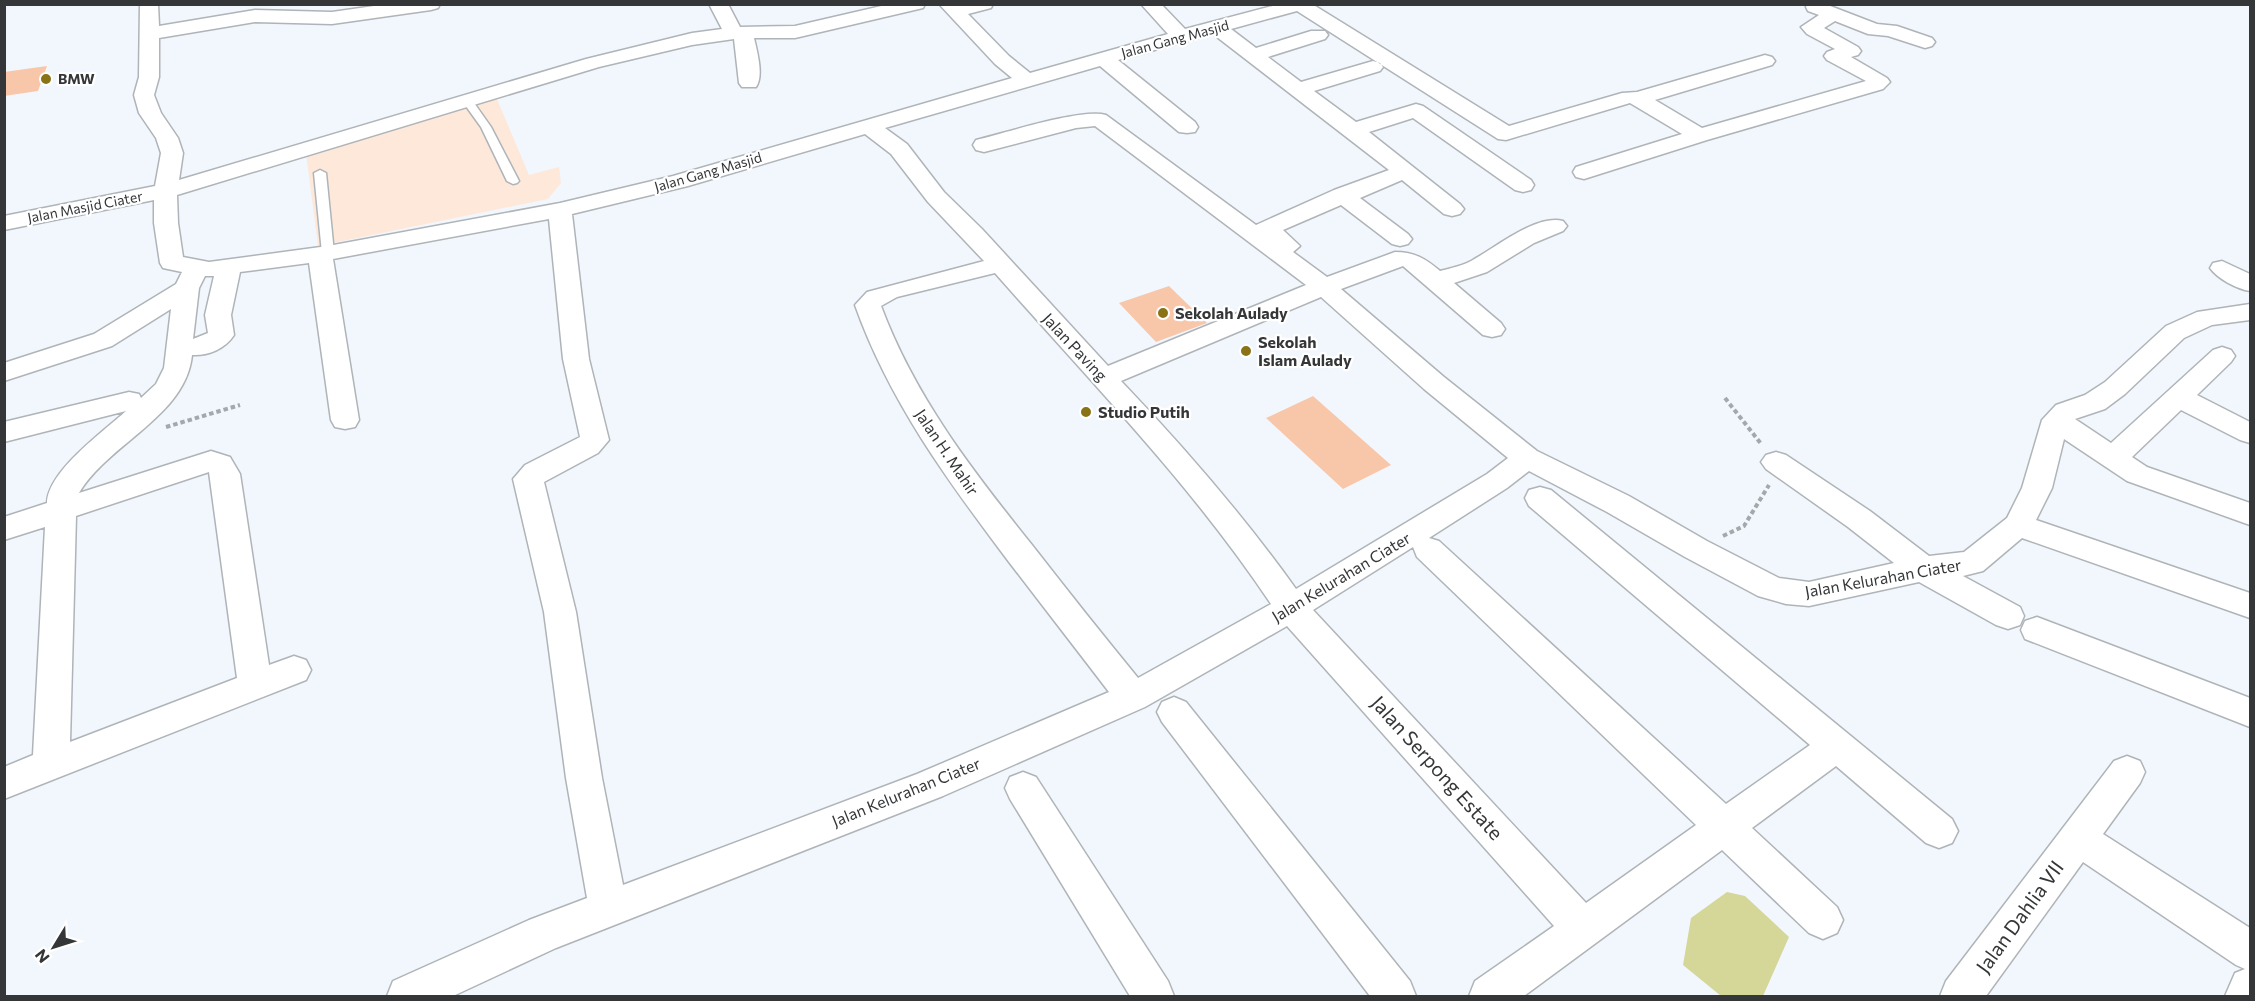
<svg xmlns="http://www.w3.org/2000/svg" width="2255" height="1001" viewBox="0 0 2255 1001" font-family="Commissioner,sans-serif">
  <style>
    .commercial { fill: #fde8da }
    .green { fill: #d4d798 }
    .building { fill: #f8c7aa }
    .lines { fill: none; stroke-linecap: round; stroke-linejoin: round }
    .lane-casing { stroke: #afb4b8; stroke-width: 3 }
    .street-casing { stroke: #afb4b8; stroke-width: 3 }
    .path { stroke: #a4a8ac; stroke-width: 4; stroke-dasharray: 4.5 3; stroke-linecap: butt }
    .lane { fill: #fff; fill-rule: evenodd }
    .street { fill: #fff; fill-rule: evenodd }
    .poi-dot { fill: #897316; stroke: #fff; stroke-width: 2 }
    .labels { text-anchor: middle; stroke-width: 4.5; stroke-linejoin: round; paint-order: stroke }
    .far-street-label { font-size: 14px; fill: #343638; stroke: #fff }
    .far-poi-label { font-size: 14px; font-weight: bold; fill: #343638; stroke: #fff; text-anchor: start }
    .poi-label { font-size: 16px; font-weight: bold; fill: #343638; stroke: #fff; text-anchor: start }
    .street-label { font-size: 16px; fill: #343638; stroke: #fff }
    .near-street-label { font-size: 20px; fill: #343638; stroke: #fff }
  </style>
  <rect width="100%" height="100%" fill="#f2f7fd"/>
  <path class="commercial" d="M494 92 529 175 559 167 561 183 548 199 318 246 306 153Z"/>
  <path class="green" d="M1727 892 1745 896 1789 937 1763 996H1721L1683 965 1691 918Z"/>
  <g class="building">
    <path d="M47 66 38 91 4 96V72Z"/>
    <path d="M1169 286 1207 323 1156 342 1119 303Z"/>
    <path d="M1313 396 1391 465 1343 489 1266 418Z"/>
  </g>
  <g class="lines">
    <defs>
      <g id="lane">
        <path d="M468 99 472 100 491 127 519 181 517 183 513 184 507 181 481 127 463 102Z"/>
        <path d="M320 170 326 173 334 253 328 257 322 253 314 173Z"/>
      </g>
      <g id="street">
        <path d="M140 4H158L159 26 255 10 332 12 388 4H440L438 8 431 10 332 24 255 22 159 38V77L154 95 161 113 178 138 183 153 179 180 586 59 692 33 722 29 709 4H728L740 27 795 26 890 4H925L923 8 795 38H754C757 51 764 76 756 87H742L739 83 734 39 692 45 599 67 177 195 178 223 183 257 209 262 328 246 560 203 673 176 1012 78 995 64 939 4H993L991 8 968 14 1009 56 1030 73 1168 34 1141 4H1161L1185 29 1280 4H1312L1509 126 1622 93 1637 92 1765 55 1772 57 1775 61 1772 65 1655 100 1702 128 1866 81 1827 60 1824 56 1827 52 1835 49 1807 34 1801 27 1819 15 1808 11 1806 7 1807 4H1825L1877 24 1897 26 1932 38 1935 42 1932 46 1925 48 1888 36 1868 34 1835 21 1824 28 1858 47 1861 51 1858 55 1851 57 1887 78 1890 82 1883 89 1707 140 1584 179 1576 177 1573 172 1576 167 1682 134 1630 103 1506 140 1498 139 1297 11 1231 29 1256 48 1311 31H1325L1328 35 1325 39 1268 57 1301 82 1373 61 1380 63 1383 67 1380 71 1314 91 1356 122 1416 104 1423 106 1531 180 1534 185 1531 190 1523 192 1515 190 1413 118 1369 132 1460 204 1464 209 1460 214 1452 216 1444 214 1402 180 1360 198 1408 234 1412 239 1408 244 1400 246 1392 244 1341 205 1283 230 1300 246 1293 252 1327 277 1395 252C1415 252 1426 259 1440 271 1451 268 1462 266 1471 261 1495 248 1536 214 1563 221L1567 226 1563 231 1534 243 1487 272 1454 283 1501 323 1505 329 1501 335 1492 337 1483 335 1403 266 1341 289 1444 377 1537 451 1629 496 1707 541 1779 578 1809 582 1894 563 1848 527 1766 469 1761 462 1766 455 1776 452 1786 455 1870 511 1929 556 1964 552 2007 518 2022 488 2042 420 2056 405 2085 395 2105 382 2166 326 2197 312 2250 304V320L2212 325 2184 338 2125 394 2105 409 2075 419 2111 443 2213 350 2222 347 2231 350 2235 356 2231 362 2197 395 2250 422V443L2240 440 2181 410 2132 457 2147 467 2250 503V525L2127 481 2064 439 2052 488 2036 520 2250 593V618L2022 538 1983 571 1963 576 2020 607 2024 616 2020 625 2008 629 1996 625 1919 582 1809 606 1786 604 1758 596 1685 557 1607 512 1529 471 1507 488 1429 538 1439 541 1726 804 1810 745 1529 506 1525 498 1529 490 1540 487 1551 490 1952 819 1958 831 1952 843 1939 848 1926 843 1836 766 1752 828 1837 907 1843 920 1837 933 1823 939 1809 933 1722 850 1524 996H1469L1475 981 1554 926 1287 626 1145 707 943 796 556 948 453 996H387L393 981 529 920 587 898 566 778 544 612 513 479 525 465 580 437 563 359 549 219 333 259 359 420 355 427 345 429 335 427 331 420 309 263 240 272 231 315 234 335C225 349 208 356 192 355 186 416 109 443 79 493L211 451 230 457 240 474 269 665 294 656 306 660 311 670 306 680 4 799V767L33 755 45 527 4 540V517L47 503C48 471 103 432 126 411L4 442V422L129 392 139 394 141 398 156 384 164 368 171 309 112 346 4 381V363L94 334 176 284 182 272 163 268 160 263 154 223V200L4 230V216L155 186 161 153 156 138 139 113 134 95 139 77ZM1213 34 1389 170 1334 190 1256 225 1106 115C1082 108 1005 133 976 140L973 145 976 150 984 152 1076 128 1095 126 1306 285 1108 366 982 229 944 192 907 144 885 128 1100 66 1179 132 1187 133 1195 132 1198 127 1195 122 1118 60ZM865 134 891 154 928 202 984 261 867 292 855 305C889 401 948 481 1009 562 1042 605 1076 649 1109 692L917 774 623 885 602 778 576 612 544 482 598 453 609 440 589 359 572 214 688 186ZM995 273C1090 381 1191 484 1271 604L1138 678C1102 634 1067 590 1032 545 972 470 915 397 881 306L897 297ZM205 276H214L205 315 208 333 193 339 199 288ZM1321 297 1424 389 1508 458 1487 474 1296 589C1243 515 1184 447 1121 381ZM209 472 237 678 70 742 76 516ZM1413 547 1417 557 1696 825 1586 903 1313 610Z"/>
        <path d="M2222 261 2250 274V291C2237 289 2218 279 2210 268L2213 263Z"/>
        <path d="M2037 617 2250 698V727L2025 639 2021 630 2025 621Z"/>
        <path d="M1174 697 1186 702 1410 981 1416 996H1370L1162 722 1157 712 1162 702Z"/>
        <path d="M2127 756 2140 761 2145 772 2140 783 2103 834 2250 928V996H2225L2235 973 2245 969 2236 965 2083 862 1986 996H1940L1946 981 2114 761Z"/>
        <path d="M1023 772 1036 777 1168 981 1174 996H1130L1010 799 1005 788 1010 777Z"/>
      </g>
    </defs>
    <use href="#lane" class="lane-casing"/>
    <use href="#street" class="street-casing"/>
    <g class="path">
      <path d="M1725 398 1762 445"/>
      <path d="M166 427 240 405"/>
      <path d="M1723 536 1744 526 1769 485"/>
    </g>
    <use href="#lane" class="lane"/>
    <use href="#street" class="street"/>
  </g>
  <g class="poi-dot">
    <circle cx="46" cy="79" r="6"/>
    <circle cx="1163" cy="313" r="6"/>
    <circle cx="1246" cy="351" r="6"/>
    <circle cx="1086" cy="412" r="6"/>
  </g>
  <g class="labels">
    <g class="far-street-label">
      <text transform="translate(1175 39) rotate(-15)" y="5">Jalan Gang Masjid</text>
      <text transform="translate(708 172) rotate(-16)" y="5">Jalan Gang Masjid</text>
      <text transform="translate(85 207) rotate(-11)" y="5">Jalan Masjid Ciater</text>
    </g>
    <g class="far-poi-label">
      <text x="58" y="84">BMW</text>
    </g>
    <g class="poi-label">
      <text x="1175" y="319">Sekolah Aulady</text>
      <text x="1258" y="348">Sekolah<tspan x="1258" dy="18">Islam Aulady</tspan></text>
      <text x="1098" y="418">Studio Putih</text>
    </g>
    <g class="street-label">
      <text transform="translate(1075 347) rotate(47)" y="6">Jalan Paving</text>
      <text transform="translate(947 452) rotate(56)" y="6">Jalan H. Mahir</text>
      <text transform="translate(1341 577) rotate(-31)" y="6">Jalan Kelurahan Ciater</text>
      <text transform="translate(1883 578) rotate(-10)" y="6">Jalan Kelurahan Ciater</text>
      <text transform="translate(906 792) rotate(-22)" y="6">Jalan Kelurahan Ciater</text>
    </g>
    <g class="near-street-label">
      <text transform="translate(1437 768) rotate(48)" y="7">Jalan Serpong Estate</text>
      <text transform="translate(2020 917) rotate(-54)" y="7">Jalan Dahlia VII</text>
    </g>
  </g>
  <rect width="2255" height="1001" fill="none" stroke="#343638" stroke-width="12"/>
  <g transform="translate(54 947) rotate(232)" stroke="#ffffff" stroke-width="4.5" paint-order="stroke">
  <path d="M0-4.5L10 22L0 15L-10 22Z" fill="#343638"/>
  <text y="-9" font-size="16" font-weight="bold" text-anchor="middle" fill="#343638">N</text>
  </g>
</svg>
